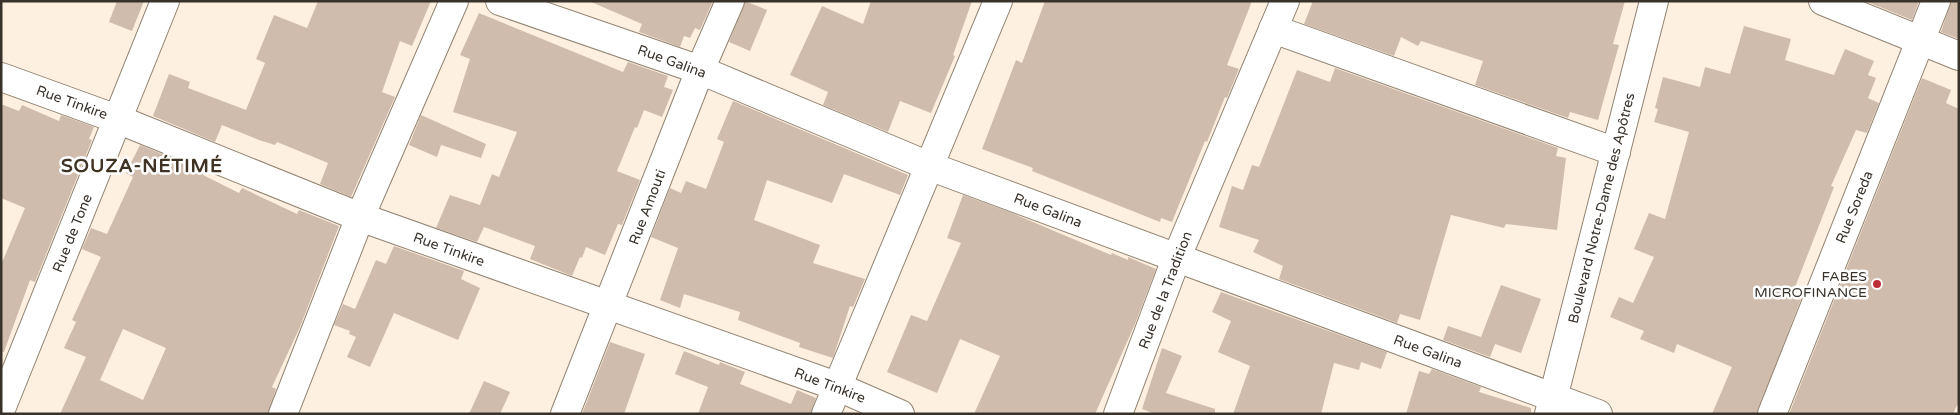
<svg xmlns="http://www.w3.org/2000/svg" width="1960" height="415" viewBox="0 0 1960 415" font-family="'Varela Round',sans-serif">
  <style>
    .building { fill: #d0bcac; fill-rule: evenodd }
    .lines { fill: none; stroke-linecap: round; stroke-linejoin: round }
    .minor-casing { stroke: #928371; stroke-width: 30 }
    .tertiary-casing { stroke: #928371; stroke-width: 30 }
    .minor { stroke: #fff; stroke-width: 28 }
    .tertiary { stroke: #fff; stroke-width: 28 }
    .poi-dot { fill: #be2e37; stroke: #fff; stroke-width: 2 }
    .labels { text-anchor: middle; stroke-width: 5; stroke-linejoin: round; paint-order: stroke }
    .street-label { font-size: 14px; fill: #39322b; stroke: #fff }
    .poi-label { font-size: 14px; fill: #39322b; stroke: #fff; text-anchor: end }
    .district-label { font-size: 19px; font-weight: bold; letter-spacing: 1px; fill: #403323; stroke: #fff }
  </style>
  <rect width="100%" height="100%" fill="#fdf0e0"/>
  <g class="building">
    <path d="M117 1H144L132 31 109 22Z"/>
    <path d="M318 1H431L412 46 400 41 382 92 395 97 351 197 320 184 328 163 299 151 277 142 275 145 259 140 222 125 215 142 153 116 169 74 190 82 188 88 246 110 265 63 256 59 274 15 307 28Z"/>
    <path d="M589 1H713L700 30 695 28 690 38 684 36 680 47 639 32 642 24Z"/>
    <path d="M745 1 767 10 750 51 729 42Z"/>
    <path d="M871 1H972L953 55 955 56 931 113 900 101 888 132 823 105 828 92 790 75 822 6 863 24Z"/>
    <path d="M1045 1H1252L1227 65 1239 69 1227 98 1225 97 1207 142 1205 141 1172 222 1161 218 1160 222 1032 171 1033 168 982 149 1016 60 1022 63Z"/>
    <path d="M1313 1H1625L1613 44 1619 45 1598 120 1570 112 1568 118 1475 85 1483 61 1421 41 1418 46 1401 37 1394 56 1304 24Z"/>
    <path d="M1865 1H1919L1912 20Z"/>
    <path d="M1951 1H1959V39L1941 32Z"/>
    <path d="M479 13 623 72 628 62 668 76 664 87 673 90 662 117 644 110 637 128 635 127 617 171 640 180 622 225 618 224 605 255 586 247 582 258 580 257 572 276 530 259 535 246 484 227 477 242 436 228 450 195 480 205 492 174 499 177 517 132 453 112 470 59 460 55Z"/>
    <path d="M1744 26 1791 39 1785 60 1834 75 1845 49 1874 61 1868 75 1876 78 1868 98 1879 103 1867 133 1856 130 1831 186 1834 187 1792 295 1801 299 1757 414H1712L1732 367 1677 344 1674 353 1640 339 1644 331 1610 317 1619 297 1633 303 1654 257 1634 249 1649 213 1665 219 1689 132 1654 122 1658 109 1655 108 1663 77 1700 87 1705 67 1730 74Z"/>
    <path d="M1335 68 1558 148 1556 156 1566 158 1557 230 1506 224 1504 228 1451 215 1420 320 1400 314 1397 323 1279 279 1283 266 1253 252 1259 240 1219 227 1232 186 1243 190 1252 165 1259 167 1297 70 1330 82Z"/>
    <path d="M1922 78 1951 90 1946 103 1959 109V401L1953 414H1789Z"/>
    <path d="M733 101 908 175 900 195 844 174 832 203 767 180 754 220 820 245 813 263 865 279 853 307 850 306 833 358 799 347 800 343 738 320 740 312 684 294 680 308 660 300 678 248 651 237 670 188 681 193 686 181 706 189 724 142 717 139Z"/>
    <path d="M1 104 19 111 22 105 59 121 61 115 94 127 89 139 92 140 35 282 30 280 4 352H1V265L25 208 1 198Z"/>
    <path d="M421 115 486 144 481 158 441 145 437 157 409 145Z"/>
    <path d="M140 145 204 171 203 175 239 193 242 188 297 214 299 210 339 226 300 327 272 387 276 389 268 414H60L86 357 64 348 76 322 72 320 101 257 82 249 91 228 107 234 133 177 126 173ZM123 329 166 348 143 400 100 380Z"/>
    <path d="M963 195 1012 213 1111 255 1112 253 1128 260V257L1156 269 1135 324 1095 414H974L1000 356 960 339 937 393 887 372 911 315 927 321 961 243 947 238Z"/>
    <path d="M394 246 464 271 461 279 480 288 458 340 394 313 370 367 347 357 356 337 349 334 350 331 334 325 343 304 355 309 376 260 386 264Z"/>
    <path d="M1501 285 1541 299 1521 353 1495 344 1490 357 1443 340 1448 326 1481 337Z"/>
    <path d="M1221 292 1387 352 1381 369 1361 362 1359 370 1334 363 1321 414H1233L1250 366 1218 352 1231 321 1212 312Z"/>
    <path d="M610 342 645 354 624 414H582Z"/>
    <path d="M1162 348 1182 356 1166 393 1215 409V414H1155L1142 409Z"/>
    <path d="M684 351 719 365 720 362 745 372 740 384 791 404 797 390 816 398 811 414H698L708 387 675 374Z"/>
    <path d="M1432 369 1481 387 1479 392 1531 408V414H1406L1419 371 1429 374Z"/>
    <path d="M484 381 510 392 500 414H469Z"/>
  </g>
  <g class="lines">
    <defs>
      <g id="minor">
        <path d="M500 1 700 70 929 166 1598 414"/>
        <path d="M1823 1 1959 56"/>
        <path d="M1273 29 1616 152"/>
        <path d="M1 77 117 119 360 217 836 386 900 414"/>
        <path d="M1 409 165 1"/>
        <path d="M283 414 360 217 454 1"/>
        <path d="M565 414 700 70 730 1"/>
        <path d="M826 414 998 1"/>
        <path d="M1118 414 1176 259 1285 1"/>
        <path d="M1772 414 1936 1"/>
      </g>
      <path id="tertiary" d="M1549 414 1654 1"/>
    </defs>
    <use href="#minor" class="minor-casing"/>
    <use href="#tertiary" class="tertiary-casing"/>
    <use href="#minor" class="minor"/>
    <use href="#tertiary" class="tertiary"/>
  </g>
  <circle class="poi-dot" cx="1877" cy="284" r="5"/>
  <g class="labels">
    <g class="street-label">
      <text transform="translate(672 61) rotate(20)" y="5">Rue Galina</text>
      <text transform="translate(72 102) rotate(20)" y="5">Rue Tinkire</text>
      <text transform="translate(647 207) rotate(-69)" y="5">Rue Amouti</text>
      <text transform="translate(1854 207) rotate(-68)" y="5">Rue Soreda</text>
      <text transform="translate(1601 208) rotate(-76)" y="5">Boulevard Notre-Dame des Apôtres</text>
      <text transform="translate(1048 210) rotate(21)" y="5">Rue Galina</text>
      <text transform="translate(72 233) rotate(-68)" y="5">Rue de Tone</text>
      <text transform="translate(449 249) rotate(20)" y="5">Rue Tinkire</text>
      <text transform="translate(1165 290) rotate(-69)" y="5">Rue de la Tradition</text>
      <text transform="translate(1428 351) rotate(20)" y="5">Rue Galina</text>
      <text transform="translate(830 385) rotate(21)" y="5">Rue Tinkire</text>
    </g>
    <g class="poi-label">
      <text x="1867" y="281">FABES<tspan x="1867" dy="16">MICROFINANCE</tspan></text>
    </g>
    <g class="district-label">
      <text x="142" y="172">SOUZA-NÉTIMÉ</text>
    </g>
  </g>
  <rect width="1960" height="415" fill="none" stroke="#39322b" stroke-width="5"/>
</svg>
